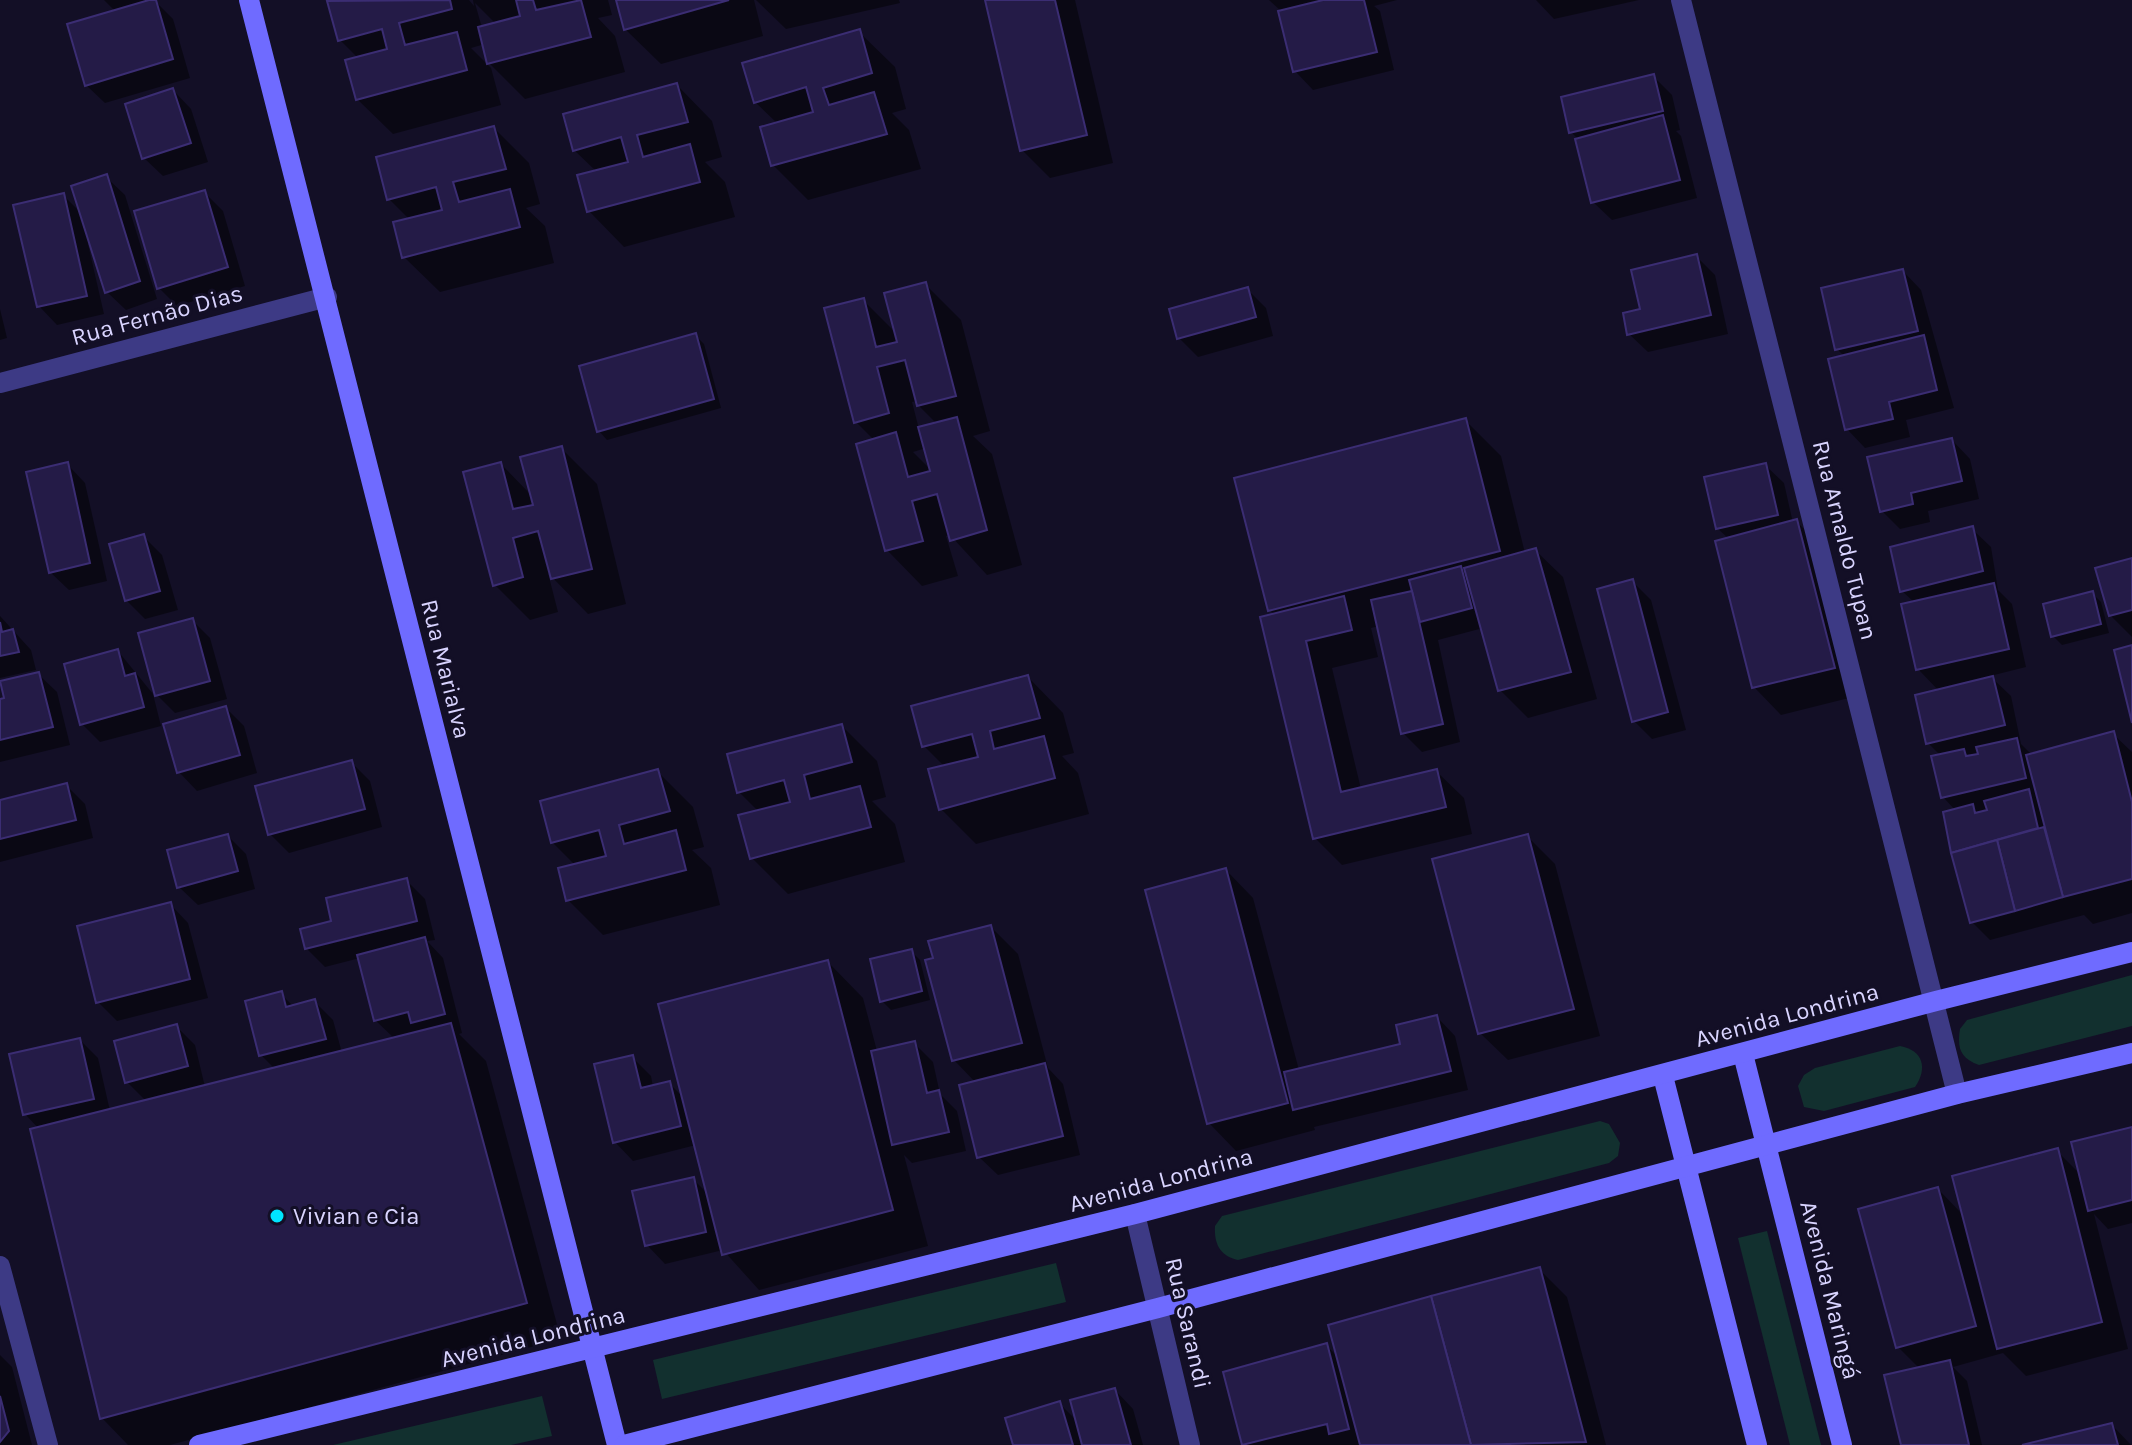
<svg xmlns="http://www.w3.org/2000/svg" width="2132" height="1445" viewBox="0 0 2132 1445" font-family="Karla,sans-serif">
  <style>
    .green { fill: #12302f }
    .shadow { fill: #0007; fill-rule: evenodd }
    .building { fill: #241b47; stroke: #3b2d73; stroke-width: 2 }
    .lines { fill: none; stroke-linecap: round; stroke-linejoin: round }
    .street { stroke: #3d3a85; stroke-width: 20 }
    .secondary { stroke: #6f6bff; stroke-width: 20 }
    .poi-dot { fill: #00e5ff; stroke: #130f26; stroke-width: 3 }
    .labels { text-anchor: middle; stroke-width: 6; stroke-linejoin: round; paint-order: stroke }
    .street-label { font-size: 24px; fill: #d9d4ff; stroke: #130f26 }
    .poi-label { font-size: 24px; fill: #d9d4ff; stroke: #130f26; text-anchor: start }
  </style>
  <rect width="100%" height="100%" fill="#130f26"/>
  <g class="green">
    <path d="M2132 975V1026L1979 1065C1960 1058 1957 1048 1960 1029L1967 1020Z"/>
    <path d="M1900 1046C1923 1050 1928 1068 1915 1087L1824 1111 1804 1107 1798 1086 1804 1075 1815 1068Z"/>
    <path d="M1600 1121 1609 1124 1620 1143 1618 1156 1609 1163 1238 1260C1220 1256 1214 1244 1215 1226L1222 1216Z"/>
    <path d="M1767 1231 1821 1445H1790L1738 1238Z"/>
    <path d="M1056 1263 1066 1302 662 1399 653 1360Z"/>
    <path d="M542 1396 552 1436 511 1445H333Z"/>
  </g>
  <g class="shadow">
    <path d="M104 0H154L173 19 190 78 105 103 86 85 116 12Z"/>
    <path d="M337 0H469L474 6 473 0H608L612 15 598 18 615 36 625 72 525 99 490 64 501 105 393 134 357 99 359 59 340 40 329 2ZM475 3 497 25 482 28ZM485 44 491 68 471 48Z"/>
    <path d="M618 0H754L763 36 661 64 625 29Z"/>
    <path d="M756 0H899L900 3 786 29Z"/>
    <path d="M987 0H1075L1113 163 1050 178 1022 150Z"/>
    <path d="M1269 0H1397L1374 6 1380 11 1394 70 1313 90 1295 71 1281 11Z"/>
    <path d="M1536 0H1639L1554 19Z"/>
    <path d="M859 32 895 67 906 109 892 113 909 130 921 169 808 200 773 165 778 124 755 102Z"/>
    <path d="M1653 76 1672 95 1680 130 1676 131 1681 136 1697 198 1612 220 1593 202 1577 138 1571 132Z"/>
    <path d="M677 85 712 121 722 157 705 162 725 182 735 217 624 247 589 211 597 172 574 150Z"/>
    <path d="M173 90 191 109 208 162 163 176 144 158Z"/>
    <path d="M494 128 529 163 540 204 526 208 545 226 554 263 440 292 404 257 410 220 389 199Z"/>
    <path d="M106 177 125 195 157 299 126 310 107 292 91 243 88 244 104 314 57 325 39 306 63 195 82 214Z"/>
    <path d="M204 192 223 211 245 286 177 306 159 288Z"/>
    <path d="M1696 256 1715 275 1728 334 1648 352 1629 334 1642 310Z"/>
    <path d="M1903 271 1921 290 1954 408 1906 420 1910 437 1865 448 1847 429 1845 357 1837 349Z"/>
    <path d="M925 284 961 320 990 431 973 436 992 454 1022 565 987 575 950 535 946 536 958 576 922 586 887 550 874 440 856 422 863 300 897 334ZM917 401 918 405 937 424 919 429 912 402ZM926 448 933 472 913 452Z"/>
    <path d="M1247 289 1266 308 1273 336 1198 357 1179 338 1172 311Z"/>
    <path d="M0 309 7 338 0 340Z"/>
    <path d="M695 335 704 344 721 408 607 440 599 431Z"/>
    <path d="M1465 420 1501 456 1525 553 1535 550 1563 577 1597 699 1528 718 1500 690 1483 628 1438 640 1460 742 1422 752 1403 733 1379 626 1371 628 1378 657 1332 668 1361 789 1436 771 1464 798 1472 834 1342 865 1315 838 1275 615 1270 610Z"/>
    <path d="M1952 440 1970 459 1979 499 1928 511 1930 522 1900 529 1882 511Z"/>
    <path d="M561 448 597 484 626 604 588 614 548 573 558 612 530 620 494 584 501 464 533 497Z"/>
    <path d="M67 464 85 483 107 581 69 590 50 572Z"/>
    <path d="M1765 465 1784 483 1793 523 1797 522 1824 549 1861 695 1781 715 1754 687 1729 539 1717 528Z"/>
    <path d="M1972 529 1991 547 1998 590 2012 604 2026 667 1990 676 2011 696 2021 744 2032 755 2113 734 2132 752V913L2093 924 2084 915 1990 940 1972 922 1946 813 1956 811 1943 797 1941 756 1928 743 1939 691 1918 669 1915 603 1902 591Z"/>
    <path d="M144 537 162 555 178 610 145 619 126 600Z"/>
    <path d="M2132 560V637L2110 615Z"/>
    <path d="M1633 582 1651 600 1686 730 1652 739 1634 721Z"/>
    <path d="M2092 593 2101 602 2109 633 2062 645 2053 636Z"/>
    <path d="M0 616 31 650 36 670 0 678Z"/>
    <path d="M192 620 210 638 227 699 175 713 157 695Z"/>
    <path d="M118 651 153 694 161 726 100 742 82 724Z"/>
    <path d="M38 674 57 692 70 745 0 762V701Z"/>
    <path d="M1028 677 1063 713 1074 753 1062 756 1078 773 1089 814 976 844 940 808 945 767 924 746Z"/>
    <path d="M226 708 244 726 257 773 197 791 179 772Z"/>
    <path d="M842 726 877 761 886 797 872 801 895 824 905 862 788 894 752 858 759 812 739 792Z"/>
    <path d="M351 762 370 781 382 827 289 853 270 834Z"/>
    <path d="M658 772 693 807 704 847 692 850 711 868 720 905 603 935 568 900 576 866 552 842Z"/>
    <path d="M66 785 85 804 93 838 0 862V802Z"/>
    <path d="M228 836 246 854 255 889 198 905 179 887Z"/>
    <path d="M1527 836 1555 864 1600 1036 1508 1060 1480 1033Z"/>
    <path d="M1226 870 1253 898 1299 1070 1402 1045 1437 1017 1455 1036 1468 1090 1314 1127 1315 1130 1236 1151 1209 1123Z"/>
    <path d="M406 880 425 899 435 940 427 941 443 958 462 1033 459 1034 486 1061 561 1339 170 1445H128L102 1418 39 1129 25 1114 80 1040 98 1058 110 1111 147 1102 127 1082 176 1026 195 1045 205 1087 275 1069 261 1055 281 994 294 1007 314 1001 333 1020 342 1053 395 1039 375 1020 360 958 325 967 306 948 334 923Z"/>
    <path d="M170 904 188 923 208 998 117 1021 98 1002Z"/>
    <path d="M991 927 1018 954 1048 1068 1063 1084 1080 1155 998 1175 979 1157 976 1083 954 1060Z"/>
    <path d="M911 951 920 960 930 1000 891 1010 882 1001Z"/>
    <path d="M828 962 863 998 877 1051 914 1043 933 1062 940 1094 957 1111 966 1151 912 1163 904 1155 928 1246 759 1290 723 1250 665 1264 647 1245 693 1179 709 1195 696 1145 633 1161 615 1142 632 1057 651 1076 653 1087 669 1083 684 1098Z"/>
    <path d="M2132 1129V1223L2108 1229 2094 1214 2128 1349 2026 1376 2003 1353 1953 1367 1967 1381 1982 1445H1903L1920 1369 1898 1347 1938 1189 1964 1216 2057 1151 2081 1175Z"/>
    <path d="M1540 1270 1567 1297 1606 1445H1244L1225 1373 1327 1346 1338 1357Z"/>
    <path d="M0 1355 12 1367 32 1445H0Z"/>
    <path d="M1115 1390 1133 1409 1143 1445H1015L1060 1404 1078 1422Z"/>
    <path d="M2112 1425 2131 1445H2031Z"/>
  </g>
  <g class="building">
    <path d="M149 0H156L173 59 85 86 67 24Z"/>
    <path d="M450 0 452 9 399 23 405 45 457 32 467 70 356 100 345 60 387 49 382 29 338 41 327 1Z"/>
    <path d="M516 0H533L536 10 581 0 591 37 487 64 478 27 520 16Z"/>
    <path d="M616 0H729L624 30Z"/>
    <path d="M985 0H1055L1087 135 1020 151Z"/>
    <path d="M1323 0H1364L1377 52 1293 72 1278 11Z"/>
    <path d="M860 29 872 73 823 88 829 105 874 92 887 134 771 166 760 127 813 112 806 87 754 103 742 63Z"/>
    <path d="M1654 74 1663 111 1569 133 1561 97Z"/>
    <path d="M677 83 688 122 637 135 643 157 690 144 700 182 587 212 577 175 628 162 621 137 573 151 563 114Z"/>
    <path d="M173 88 191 143 142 159 125 104Z"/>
    <path d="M1663 115 1680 180 1591 203 1575 139Z"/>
    <path d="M494 126 506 169 453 182 459 202 510 189 520 227 402 258 393 222 442 210 436 187 387 200 376 157Z"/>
    <path d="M107 174 140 281 105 293 71 186Z"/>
    <path d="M205 190 228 267 157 289 134 211Z"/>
    <path d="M64 193 87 296 37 307 13 205Z"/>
    <path d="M1697 254 1711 315 1627 335 1623 313 1640 309 1631 270Z"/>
    <path d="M1903 269 1918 331 1835 350 1821 288Z"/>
    <path d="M926 282 956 396 917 406 905 360 877 367 889 413 854 423 824 308 864 298 876 347 897 342 884 293Z"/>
    <path d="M1248 287 1256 317 1177 339 1169 309Z"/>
    <path d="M696 333 714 399 597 432 579 366Z"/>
    <path d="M1924 335 1937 390 1889 402 1893 419 1845 430 1828 359Z"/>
    <path d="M957 417 987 530 950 541 937 494 912 501 923 541 885 551 856 444 896 432 908 477 930 471 918 427Z"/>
    <path d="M1466 418 1500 551 1268 611 1234 478Z"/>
    <path d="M1952 438 1962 481 1911 493 1913 504 1880 512 1867 457Z"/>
    <path d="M562 446 592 569 551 579 538 531 513 538 523 577 493 586 463 472 501 462 513 509 533 505 520 457Z"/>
    <path d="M68 462 90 563 49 573 26 472Z"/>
    <path d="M1766 463 1778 515 1716 529 1704 477Z"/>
    <path d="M1797 519 1835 668 1752 688 1715 541Z"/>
    <path d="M1973 526 1983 571 1900 592 1890 547Z"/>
    <path d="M144 534 160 591 125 601 109 544Z"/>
    <path d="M1536 548 1571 672 1498 691 1464 568Z"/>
    <path d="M2132 558V610L2109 616 2095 568Z"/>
    <path d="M1461 566 1472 608 1420 622 1409 580Z"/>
    <path d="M1633 579 1668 712 1632 722 1597 589Z"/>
    <path d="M1994 583 2009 649 1916 670 1901 604Z"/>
    <path d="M1412 591 1443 724 1401 734 1371 600Z"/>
    <path d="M2093 591 2101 624 2051 637 2043 604Z"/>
    <path d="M1344 596 1352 630 1306 641 1341 792 1437 769 1446 807 1313 839 1260 617Z"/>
    <path d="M193 618 210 681 155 696 138 633Z"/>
    <path d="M0 622 2 632 13 629 19 652 0 656Z"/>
    <path d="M2132 645V723L2114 650Z"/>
    <path d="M118 649 125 676 135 673 144 707 80 725 64 664Z"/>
    <path d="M39 672 53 727 0 740V699L4 698 0 681Z"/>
    <path d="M1028 675 1040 718 990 731 994 749 1044 736 1055 778 939 810 928 769 978 757 972 734 922 747 911 706Z"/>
    <path d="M1993 676 2005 725 1926 744 1915 695Z"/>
    <path d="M226 706 240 755 177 773 163 724Z"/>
    <path d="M842 724 852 762 804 775 810 799 860 786 871 827 750 859 738 815 790 802 784 780 737 793 727 754Z"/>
    <path d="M2114 731 2132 802V879L2063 897 2026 755Z"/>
    <path d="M2017 738 2026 778 1941 798 1931 756 1964 749 1966 756 1978 754 1976 747Z"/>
    <path d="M352 760 365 809 268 835 255 786Z"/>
    <path d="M658 769 670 811 619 825 624 844 676 830 686 870 566 901 558 868 606 856 599 830 551 843 540 801Z"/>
    <path d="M67 783 76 820 0 839V800Z"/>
    <path d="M2029 789 2038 828 1951 853 1943 812 1973 804 1975 813 1987 810 1984 801Z"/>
    <path d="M2044 827 2063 897 2015 911 1997 840Z"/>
    <path d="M228 834 238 871 177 888 167 850Z"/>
    <path d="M1528 834 1574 1009 1478 1034 1432 859Z"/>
    <path d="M1997 840 2015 911 1970 923 1951 853Z"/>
    <path d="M1226 868 1288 1103 1207 1124 1145 890Z"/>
    <path d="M407 878 417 921 305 949 300 929 331 921 326 898Z"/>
    <path d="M171 902 190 979 96 1003 77 926Z"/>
    <path d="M991 925 1022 1043 952 1061 925 960 933 958 928 941Z"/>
    <path d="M425 937 445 1014 411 1023 408 1012 374 1021 357 955Z"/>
    <path d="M912 949 922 991 880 1002 870 959Z"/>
    <path d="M828 960 893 1210 722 1255 658 1004Z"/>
    <path d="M282 991 286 1007 315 999 326 1039 259 1056 245 1001Z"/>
    <path d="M1437 1015 1451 1071 1293 1110 1284 1072 1400 1044 1396 1025Z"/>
    <path d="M451 1023 527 1303 100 1419 30 1129Z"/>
    <path d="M177 1024 188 1066 125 1083 114 1041Z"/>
    <path d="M80 1038 94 1099 23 1115 9 1054Z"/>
    <path d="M915 1041 927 1093 939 1090 949 1132 892 1145 871 1051Z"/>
    <path d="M633 1055 641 1088 670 1081 681 1126 613 1143 594 1064Z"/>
    <path d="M1045 1063 1063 1136 977 1158 959 1085Z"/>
    <path d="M2132 1127V1200L2088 1211 2071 1142Z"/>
    <path d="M2058 1148 2102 1322 1997 1349 1952 1176Z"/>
    <path d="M694 1177 706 1232 645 1246 632 1191Z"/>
    <path d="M1938 1187 1976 1326 1896 1348 1858 1209Z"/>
    <path d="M1540 1267 1586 1442 1471 1445 1431 1296Z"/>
    <path d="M1431 1296 1471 1445H1360L1328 1325Z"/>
    <path d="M1327 1343 1349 1429 1329 1434 1327 1424 1242 1445 1223 1372Z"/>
    <path d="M1950 1360 1969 1445H1901L1884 1375Z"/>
    <path d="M1115 1388 1131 1445H1082L1070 1400Z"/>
    <path d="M0 1396 9 1431 0 1442Z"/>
    <path d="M1060 1401 1073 1445H1013L1005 1418Z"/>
    <path d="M2112 1423 2118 1445H2022Z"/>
  </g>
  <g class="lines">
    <g class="street">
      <path d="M1681 0 1957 1094"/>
      <path d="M0 383 327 297"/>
      <path d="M1135 1214 1190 1445"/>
      <path d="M0 1266 48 1445"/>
    </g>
    <g class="secondary">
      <path d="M249 0 617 1445"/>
      <path d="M1743 1054 1842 1445"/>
      <path d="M1663 1076 1757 1445"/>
      <path d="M199 1445 1135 1214 1936 1001 2132 952"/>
      <path d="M624 1445 1158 1308 1957 1094 2132 1053"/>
    </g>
  </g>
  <circle class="poi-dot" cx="277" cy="1216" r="8"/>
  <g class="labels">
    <g class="street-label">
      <text transform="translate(157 315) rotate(-15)" y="8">Rua Fernão Dias</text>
      <text transform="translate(1845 540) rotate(76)" y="8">Rua Arnaldo Tupan</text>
      <text transform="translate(446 669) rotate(76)" y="8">Rua Marialva</text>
      <text transform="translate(1787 1015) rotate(-15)" y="8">Avenida Londrina</text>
      <text transform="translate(1161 1180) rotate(-15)" y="8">Avenida Londrina</text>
      <text transform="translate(1830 1290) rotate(76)" y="8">Avenida Maringá</text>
      <text transform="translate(1188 1323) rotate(77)" y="8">Rua Sarandi</text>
      <text transform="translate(533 1337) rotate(-14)" y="8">Avenida Londrina</text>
    </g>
    <g class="poi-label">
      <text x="293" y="1224">Vivian e Cia</text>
    </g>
  </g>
</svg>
